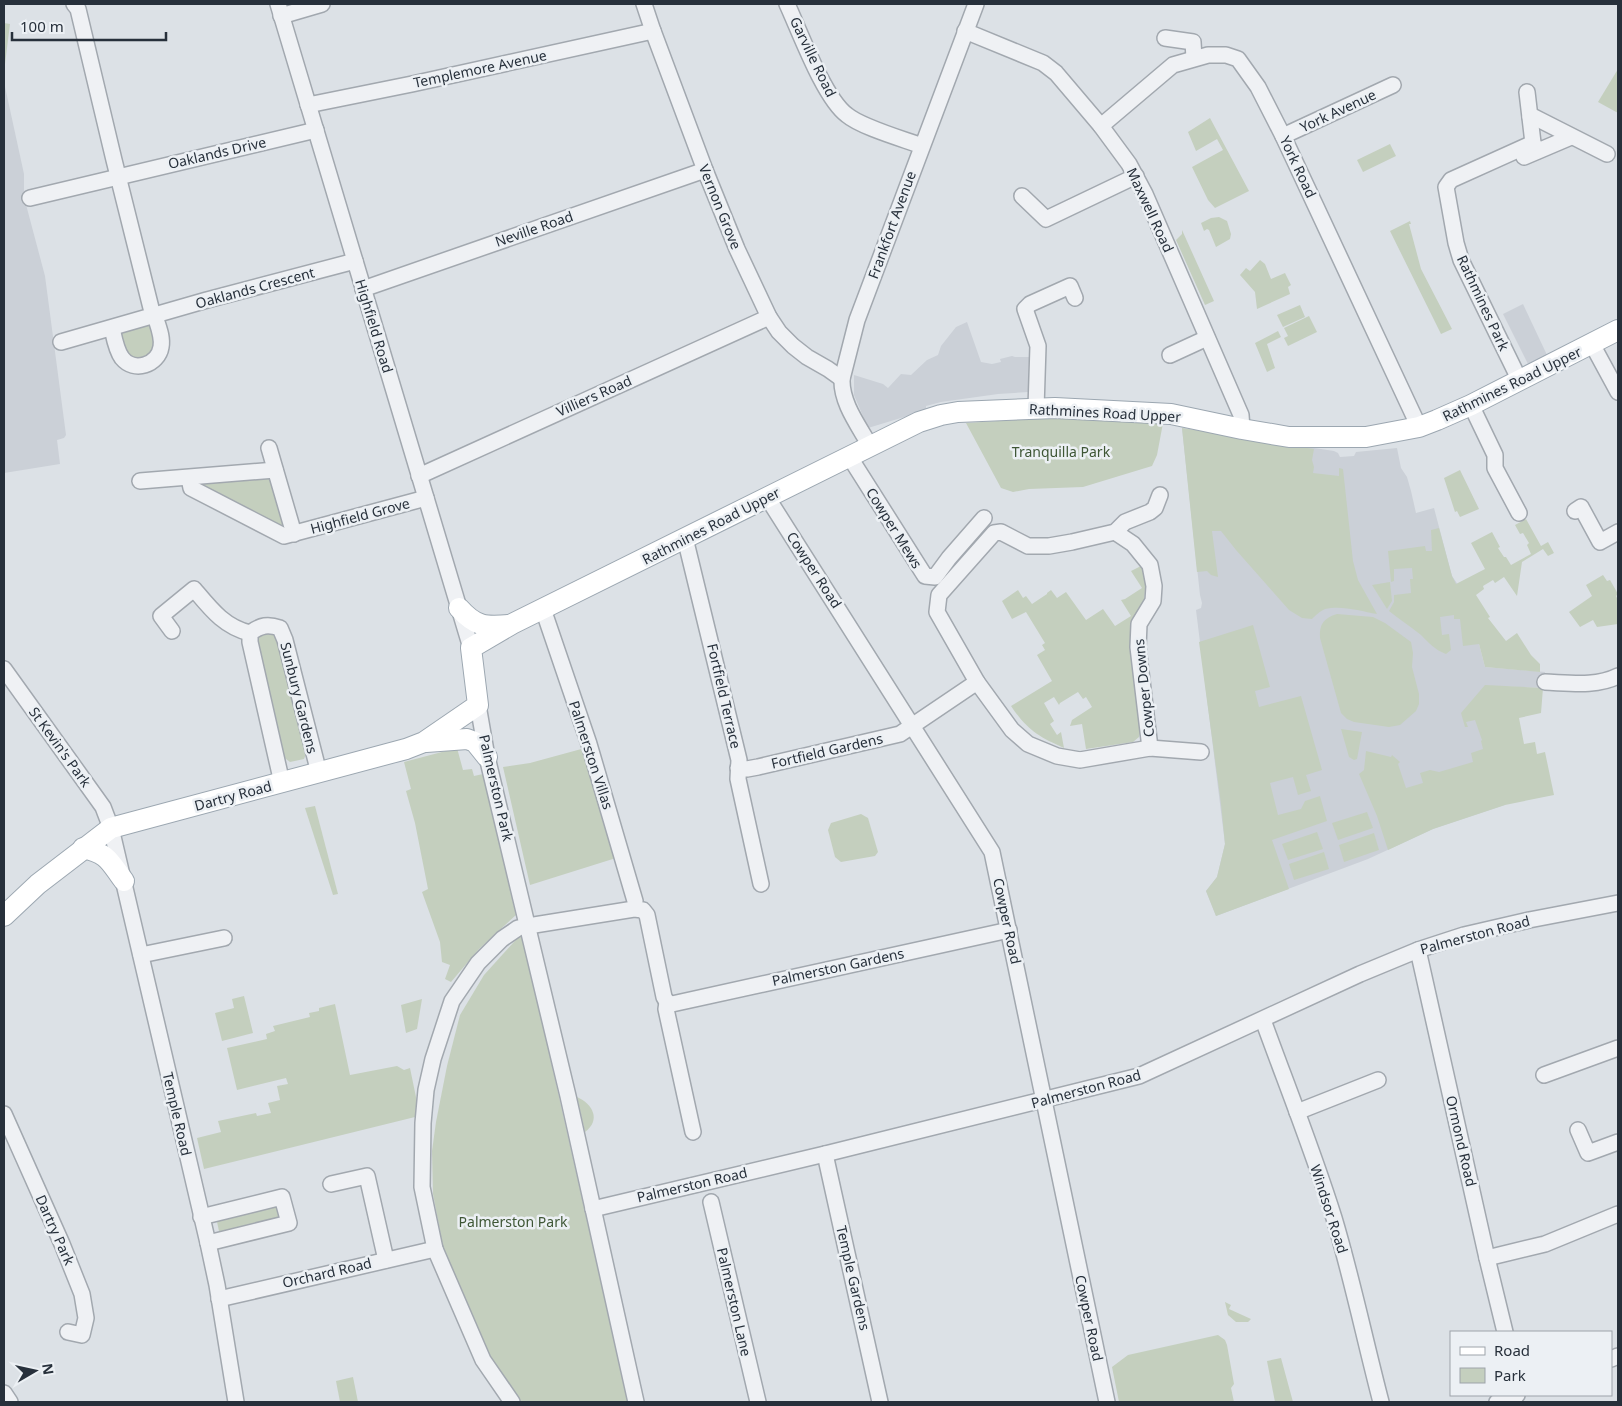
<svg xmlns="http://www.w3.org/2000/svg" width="1622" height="1406" viewBox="0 0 1622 1406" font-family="'Noto Sans',sans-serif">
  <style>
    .built { fill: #cbd0d7 }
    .green { fill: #c4cfbe }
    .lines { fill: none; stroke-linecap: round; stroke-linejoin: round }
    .minor-casing { stroke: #a2a8af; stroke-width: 18 }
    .major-casing { stroke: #9ca7b1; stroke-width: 22 }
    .minor { stroke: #eff1f4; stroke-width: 15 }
    .major { stroke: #fff; stroke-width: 20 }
    .labels { text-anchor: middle; stroke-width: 5; stroke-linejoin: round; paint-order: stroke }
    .street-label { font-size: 14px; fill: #27303b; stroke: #ecf0f4 }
    .park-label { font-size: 14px; fill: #3e5635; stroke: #ecf0f4 }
  </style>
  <rect width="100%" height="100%" fill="#dce1e6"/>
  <g class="built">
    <path d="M4 82 24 174V197L45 276 66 435 64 438 57 440 60 464 4 473Z"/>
    <path d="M1523 304 1547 355 1528 364 1503 314Z"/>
    <path d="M967 322 981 362 992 364 1001 362 1000 359 1012 356 1015 357H1029L1028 392 998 394 941 402 926 406V409L914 414 868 428 854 395V375L883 384 888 388 901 374 911 375 927 360 938 355 941 346 956 327Z"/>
    <path d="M1182 428 1334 451 1338 453 1340 457 1354 456 1356 452 1397 448 1401 468 1407 477 1411 491 1416 513 1434 508 1452 576 1467 598 1485 667 1545 672 1543 688 1493 686 1505 805 1433 829 1368 859 1216 916 1206 891 1217 877 1225 844 1196 610 1201 608 1202 603 1200 595Z"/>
  </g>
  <g class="green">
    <path d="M4 23 10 24 4 72Z"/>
    <path d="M1618 69V113L1598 102Z"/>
    <path d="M1210 118 1249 191 1215 208 1208 200 1192 167 1223 150 1217 139 1196 151 1188 132Z"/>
    <path d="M1390 144 1396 156 1363 172 1357 160Z"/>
    <path d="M1219 217 1227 221 1231 234 1230 239 1216 247 1209 230 1207 229 1204 231 1201 223 1211 218Z"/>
    <path d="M1410 221 1411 224H1409L1421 269 1452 329 1441 334 1390 231Z"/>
    <path d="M1182 230 1214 301 1205 305 1176 240 1182 234Z"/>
    <path d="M1260 260 1265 264 1271 279 1285 273 1291 285 1288 287 1290 294 1257 309 1255 292 1240 275 1246 268 1250 271Z"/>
    <path d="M1300 305 1305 317 1283 327 1277 315Z"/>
    <path d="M1309 316 1317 332 1288 346 1284 338 1288 336 1284 328Z"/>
    <path d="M151 319C155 334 159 345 149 358 125 362 123 349 117 329Z"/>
    <path d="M1278 331 1281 337 1267 344 1275 368 1267 372 1255 343Z"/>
    <path d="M1062 417 1163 423 1157 455 1152 466 1083 487 1029 489 1013 492 1001 488 966 423Z"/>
    <path d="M1182 428 1314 449 1312 460 1314 467 1313 473 1339 476V468L1343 469 1353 561 1358 580 1377 614C1361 611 1341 605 1325 609 1320 611 1315 616 1312 619L1302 618 1289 610 1236 550 1221 531H1212L1218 577 1211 575 1207 571 1197 572Z"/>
    <path d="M1460 470 1479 509 1460 517 1457 511 1455 512 1444 478Z"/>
    <path d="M269 475 286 525 282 529 201 488 200 481Z"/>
    <path d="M1526 519 1541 546 1548 542 1554 553 1548 556 1543 549 1522 562 1517 596 1504 577 1495 583 1493 580 1483 586 1484 589 1476 595 1490 617 1488 618 1506 641 1517 633 1531 655 1540 664V672L1485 667 1479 644 1463 646 1460 619H1454V615L1440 617 1442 635 1449 634 1451 650 1446 654C1435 650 1429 643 1421 635 1411 627 1399 619 1389 611L1394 602V595L1411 593 1410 579H1413L1412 568 1394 569V581L1391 582 1388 551 1425 546 1426 551H1432L1431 530 1439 528 1452 576 1456 584 1485 569 1471 543 1492 532 1500 547 1498 548 1504 557H1506L1511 565 1531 554 1527 545 1529 543 1523 533 1520 534 1515 525Z"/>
    <path d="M1143 565 1146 576 1144 602 1131 652 1140 733 1139 737 1133 742 1086 749 1082 724 1070 726 1072 720 1092 707 1086 697 1083 699 1078 692 1060 703 1059 705 1054 697 1044 703 1054 721 1050 724 1057 735 1061 732 1064 748C1039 737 1027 730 1011 706L1052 681 1037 655 1045 650 1042 645 1045 643 1026 612 1012 619 1002 601 1018 590 1023 598 1026 596 1032 604 1047 594V593L1051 590 1057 598 1066 592 1086 620 1103 609 1115 626 1131 616 1121 600 1125 599 1142 588 1131 571Z"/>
    <path d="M1603 575 1607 581 1610 580 1618 594 1616 596 1618 600V624L1597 627 1593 620 1580 627 1569 612 1592 596 1586 585Z"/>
    <path d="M1390 582 1392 601 1387 609 1372 585Z"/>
    <path d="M1337 614 1373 617 1385 623 1411 642 1413 653 1412 667 1419 694V704L1416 711 1400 725 1389 727 1354 722 1347 719 1341 713 1320 638C1319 624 1324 618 1337 614Z"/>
    <path d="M1253 625 1270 687 1255 691 1259 707 1301 696 1322 770 1306 775 1311 791 1298 795 1293 777 1270 783 1278 815 1301 809 1305 801 1320 796 1327 821 1272 840 1289 889 1216 916 1206 891 1217 877 1225 844 1221 804 1199 642Z"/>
    <path d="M267 630 277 634 308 749 304 759 290 762 282 756 254 641 257 634Z"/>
    <path d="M1485 685 1543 688 1541 713 1519 718 1524 744 1535 742 1537 754 1545 752 1554 795 1505 805 1433 829 1388 850 1377 816 1359 774 1364 770 1366 751 1391 757 1392 755 1400 762 1398 764 1406 788 1423 783 1420 773 1430 770 1439 772 1473 762 1471 753 1483 749 1481 741 1482 740 1475 720 1466 722 1468 727H1465L1461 713Z"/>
    <path d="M1341 729 1362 732 1357 759 1354 760 1349 757Z"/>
    <path d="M457 748 463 770 472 769 474 776 483 774 516 915 479 949 451 982 445 979 450 965 442 962 440 942 422 892 428 889 415 823 406 791 411 789 404 762Z"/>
    <path d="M585 748 616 858 530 885 503 767 530 763Z"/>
    <path d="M315 806 338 894 333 895 305 808Z"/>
    <path d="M1367 812 1373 828 1338 840 1332 823Z"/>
    <path d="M861 814 868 818 878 852 875 856 841 862 835 857 828 830 831 823Z"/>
    <path d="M1317 832 1323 849 1288 860 1282 844Z"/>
    <path d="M1374 833 1379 850 1344 862 1339 845Z"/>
    <path d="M1324 852 1329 869 1294 880 1289 864Z"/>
    <path d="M522 933 628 1402H520L496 1366 466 1312 443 1247 433 1194 432 1151 436 1122 447 1066 460 1015 484 975Z"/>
    <path d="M244 996 253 1033 222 1041 215 1013 234 1008 232 999Z"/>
    <path d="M422 999 417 1029 406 1033 401 1005Z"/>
    <path d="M335 1004 350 1075 397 1066 404 1070 410 1068 417 1102 415 1117 204 1169 197 1138 221 1132 218 1121 256 1113 257 1116 271 1113 268 1103 280 1100 277 1086 288 1084 286 1078 237 1090 227 1048 267 1039 266 1034 275 1031 273 1026 310 1017 309 1013 319 1011V1008Z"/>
    <path d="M577 1097C593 1104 601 1120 585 1132Z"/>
    <path d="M275 1203 280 1221 220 1236 216 1217Z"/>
    <path d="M1225 1302 1231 1305 1229 1309 1251 1319 1248 1322H1236L1228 1315Z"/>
    <path d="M1218 1335 1225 1340 1227 1345 1234 1384 1231 1388 1234 1402H1119L1112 1367 1128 1355Z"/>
    <path d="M1281 1358 1293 1402H1275L1267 1361Z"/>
    <path d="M353 1377 358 1402H340L336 1381Z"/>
  </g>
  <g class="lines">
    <defs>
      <g id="minor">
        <path d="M74 4 78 9 114 160 151 308"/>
        <path d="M278 4 471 648"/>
        <path d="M644 4 653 31 705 170 737 249 769 317 779 332 793 346 807 357 828 369 842 379"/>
        <path d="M787 4C800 32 824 98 847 115 861 127 903 139 922 146"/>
        <path d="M281 16 322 4"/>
        <path d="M965 31 1043 63 1056 73 1101 126 1129 164 1145 194 1241 415 1242 429"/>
        <path d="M1165 38 1193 42 1194 58"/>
        <path d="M1527 92 1533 143 1537 151"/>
        <path d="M308 105 412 84 653 31"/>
        <path d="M1530 117H1534L1607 154"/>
        <path d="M1101 126 1173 65 1208 55H1226L1238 59 1258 87 1283 136 1419 427"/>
        <path d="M1283 136 1393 85"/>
        <path d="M1524 157 1571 137"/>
        <path d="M1022 196 1046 219 1136 176"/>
        <path d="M30 198 316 130"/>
        <path d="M363 289 705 170"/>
        <path d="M112 328C114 337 116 350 122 358 134 373 158 365 161 347 163 337 158 326 155 316"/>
        <path d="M61 342 207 300 355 261"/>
        <path d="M1592 344 1618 392"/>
        <path d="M1170 355 1207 338"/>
        <path d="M1520 381 1461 260 1456 243 1446 187 1451 180 1533 143"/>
        <path d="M1471 405 1495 455V468L1519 513"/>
        <path d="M1036 408 1038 346 1025 309 1030 304 1070 286 1075 298"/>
        <path d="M870 446C859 426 841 403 842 379L857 320 976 4"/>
        <path d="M269 448 294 534"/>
        <path d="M849 456 925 576 935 577 949 558 984 518"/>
        <path d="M419 476 769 317"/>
        <path d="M189 478 191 488 284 536 426 498"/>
        <path d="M140 481 275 470"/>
        <path d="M1160 495 1155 508 1150 512 1125 522 1115 532 1072 542 1049 546H1028L1001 532 994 533 939 595 937 612 977 682 1012 730 1028 744 1057 756 1080 760 1150 748 1201 752"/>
        <path d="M767 497 992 852 1107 1402"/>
        <path d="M1575 511 1581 507 1600 542 1618 532"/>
        <path d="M1115 532 1133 544 1150 565 1154 586 1153 601 1139 624 1138 647 1150 748"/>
        <path d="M685 538 739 760 738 779 761 884"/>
        <path d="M543 609 589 744 635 901"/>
        <path d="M172 631 161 616 194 589C210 608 224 627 250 633"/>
        <path d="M4 669 103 807 111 828 208 1243 217 1285 236 1402"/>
        <path d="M1545 682C1570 683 1596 687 1618 676"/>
        <path d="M478 705 487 757 568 1096 636 1402"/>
        <path d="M738 768 747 769 758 767 900 734 977 682"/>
        <path d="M282 783 250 642V633C261 625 268 624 280 628L285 640 319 773"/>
        <path d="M1418 950 1487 1258 1505 1332"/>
        <path d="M141 955 224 938"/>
        <path d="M667 1002 666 1009 693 1132"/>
        <path d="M1263 1020C1287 1086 1313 1151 1334 1218 1352 1278 1365 1341 1381 1402"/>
        <path d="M1544 1075 1618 1048"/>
        <path d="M1297 1112 1378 1080"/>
        <path d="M4 1114 62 1244 82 1294 86 1318 82 1335 68 1332"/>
        <path d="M1578 1130 1588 1153 1618 1142"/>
        <path d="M825 1154 880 1402"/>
        <path d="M331 1184 367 1176 386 1260"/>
        <path d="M711 1202 758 1402"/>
        <path d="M593 1209 825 1154 1139 1076 1360 974 1418 950 1464 935 1529 920 1618 903"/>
        <path d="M201 1217 282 1197 289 1223 208 1243"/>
        <path d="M1487 1258 1545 1244 1618 1214"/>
        <path d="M219 1299 435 1249"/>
        <path d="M1611 1359 1618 1356"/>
        <path d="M4 1393 10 1402"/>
        <path d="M512 1402 483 1360 435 1249 422 1187 423 1123 426 1090 433 1059 452 1001 478 963 502 939 518 928 528 926 634 909 643 910 647 915 664 997 667 1002 672 1004 1009 930"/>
        <path d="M1497 1402 1517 1395"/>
      </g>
      <g id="major">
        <path d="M459 608C476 627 485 627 509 625"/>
        <path d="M426 742 467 739 475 742 487 757"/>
        <path d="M83 848C109 854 109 861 124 881"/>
        <path d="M4 916 38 884 111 828 406 749 424 742 478 705 471 648 512 624 919 422 941 415 958 412 1055 408 1171 414 1242 429 1289 437H1366L1419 427 1437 420 1471 405 1618 330"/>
      </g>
    </defs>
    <use href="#minor" class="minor-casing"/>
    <use href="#major" class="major-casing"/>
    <use href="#minor" class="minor"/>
    <use href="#major" class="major"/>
  </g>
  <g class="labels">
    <g class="street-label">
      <text transform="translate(813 57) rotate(64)" y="5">Garville Road</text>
      <text transform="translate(480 69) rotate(-12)" y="5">Templemore Avenue</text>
      <text transform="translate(1338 111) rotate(-25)" y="5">York Avenue</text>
      <text transform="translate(217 153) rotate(-13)" y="5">Oaklands Drive</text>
      <text transform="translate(1298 167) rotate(65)" y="5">York Road</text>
      <text transform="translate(720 207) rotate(68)" y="5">Vernon Grove</text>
      <text transform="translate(1150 210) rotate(65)" y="5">Maxwell Road</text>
      <text transform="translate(892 225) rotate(-70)" y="5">Frankfort Avenue</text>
      <text transform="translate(534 229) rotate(-19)" y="5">Neville Road</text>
      <text transform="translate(255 288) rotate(-15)" y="5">Oaklands Crescent</text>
      <text transform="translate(1483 303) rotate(65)" y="5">Rathmines Park</text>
      <text transform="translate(374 326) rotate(73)" y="5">Highfield Road</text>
      <text transform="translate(1512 384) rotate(-26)" y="5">Rathmines Road Upper</text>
      <text transform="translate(594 396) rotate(-24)" y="5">Villiers Road</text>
      <text transform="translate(1105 413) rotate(3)" y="5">Rathmines Road Upper</text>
      <text transform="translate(360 516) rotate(-15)" y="5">Highfield Grove</text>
      <text transform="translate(711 526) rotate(-27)" y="5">Rathmines Road Upper</text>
      <text transform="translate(894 528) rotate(58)" y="5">Cowper Mews</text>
      <text transform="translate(814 570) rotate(57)" y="5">Cowper Road</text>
      <text transform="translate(1144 688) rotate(-96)" y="5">Cowper Downs</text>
      <text transform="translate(724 696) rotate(77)" y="5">Fortfield Terrace</text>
      <text transform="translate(299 698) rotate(76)" y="5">Sunbury Gardens</text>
      <text transform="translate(60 747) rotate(54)" y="5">St Kevin's Park</text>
      <text transform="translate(827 751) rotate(-13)" y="5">Fortfield Gardens</text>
      <text transform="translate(591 755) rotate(72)" y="5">Palmerston Villas</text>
      <text transform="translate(496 788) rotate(77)" y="5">Palmerston Park</text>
      <text transform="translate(233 796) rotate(-15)" y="5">Dartry Road</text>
      <text transform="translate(1007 921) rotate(78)" y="5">Cowper Road</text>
      <text transform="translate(1475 935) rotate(-15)" y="5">Palmerston Road</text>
      <text transform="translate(838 967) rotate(-12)" y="5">Palmerston Gardens</text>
      <text transform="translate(1086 1089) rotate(-15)" y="5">Palmerston Road</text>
      <text transform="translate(177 1114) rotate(77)" y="5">Temple Road</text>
      <text transform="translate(1461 1141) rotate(77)" y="5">Ormond Road</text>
      <text transform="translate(692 1185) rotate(-13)" y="5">Palmerston Road</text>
      <text transform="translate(1329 1209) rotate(72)" y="5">Windsor Road</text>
      <text transform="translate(55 1230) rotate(66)" y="5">Dartry Park</text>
      <text transform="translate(327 1273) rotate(-13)" y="5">Orchard Road</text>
      <text transform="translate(853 1278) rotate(77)" y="5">Temple Gardens</text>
      <text transform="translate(734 1302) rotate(77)" y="5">Palmerston Lane</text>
      <text transform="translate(1089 1318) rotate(78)" y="5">Cowper Road</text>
    </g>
    <g class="park-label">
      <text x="1061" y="457">Tranquilla Park</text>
      <text x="513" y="1227">Palmerston Park</text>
    </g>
  </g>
  <rect width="1622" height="1406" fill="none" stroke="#27303b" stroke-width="10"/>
  <rect x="1450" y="1331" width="162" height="65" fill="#ecf0f4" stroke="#9da3aa"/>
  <rect x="1460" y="1347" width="25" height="8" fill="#ffffff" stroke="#9da3aa"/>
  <text x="1494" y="1356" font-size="15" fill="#27303b">Road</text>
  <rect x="1460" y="1368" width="25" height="15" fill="#c4cfbe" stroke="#9da3aa"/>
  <text x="1494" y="1381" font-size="15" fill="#27303b">Park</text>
  <g transform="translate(35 1371) rotate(81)" stroke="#ecf0f4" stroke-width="4" paint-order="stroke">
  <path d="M0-4L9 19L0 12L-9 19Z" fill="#27303b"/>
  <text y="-8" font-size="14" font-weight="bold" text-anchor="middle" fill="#27303b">N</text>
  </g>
  <path d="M12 32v8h154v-8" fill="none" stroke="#27303b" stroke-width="2.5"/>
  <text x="20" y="32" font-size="15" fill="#27303b" stroke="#ecf0f4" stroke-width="4" paint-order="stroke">100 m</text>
</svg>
